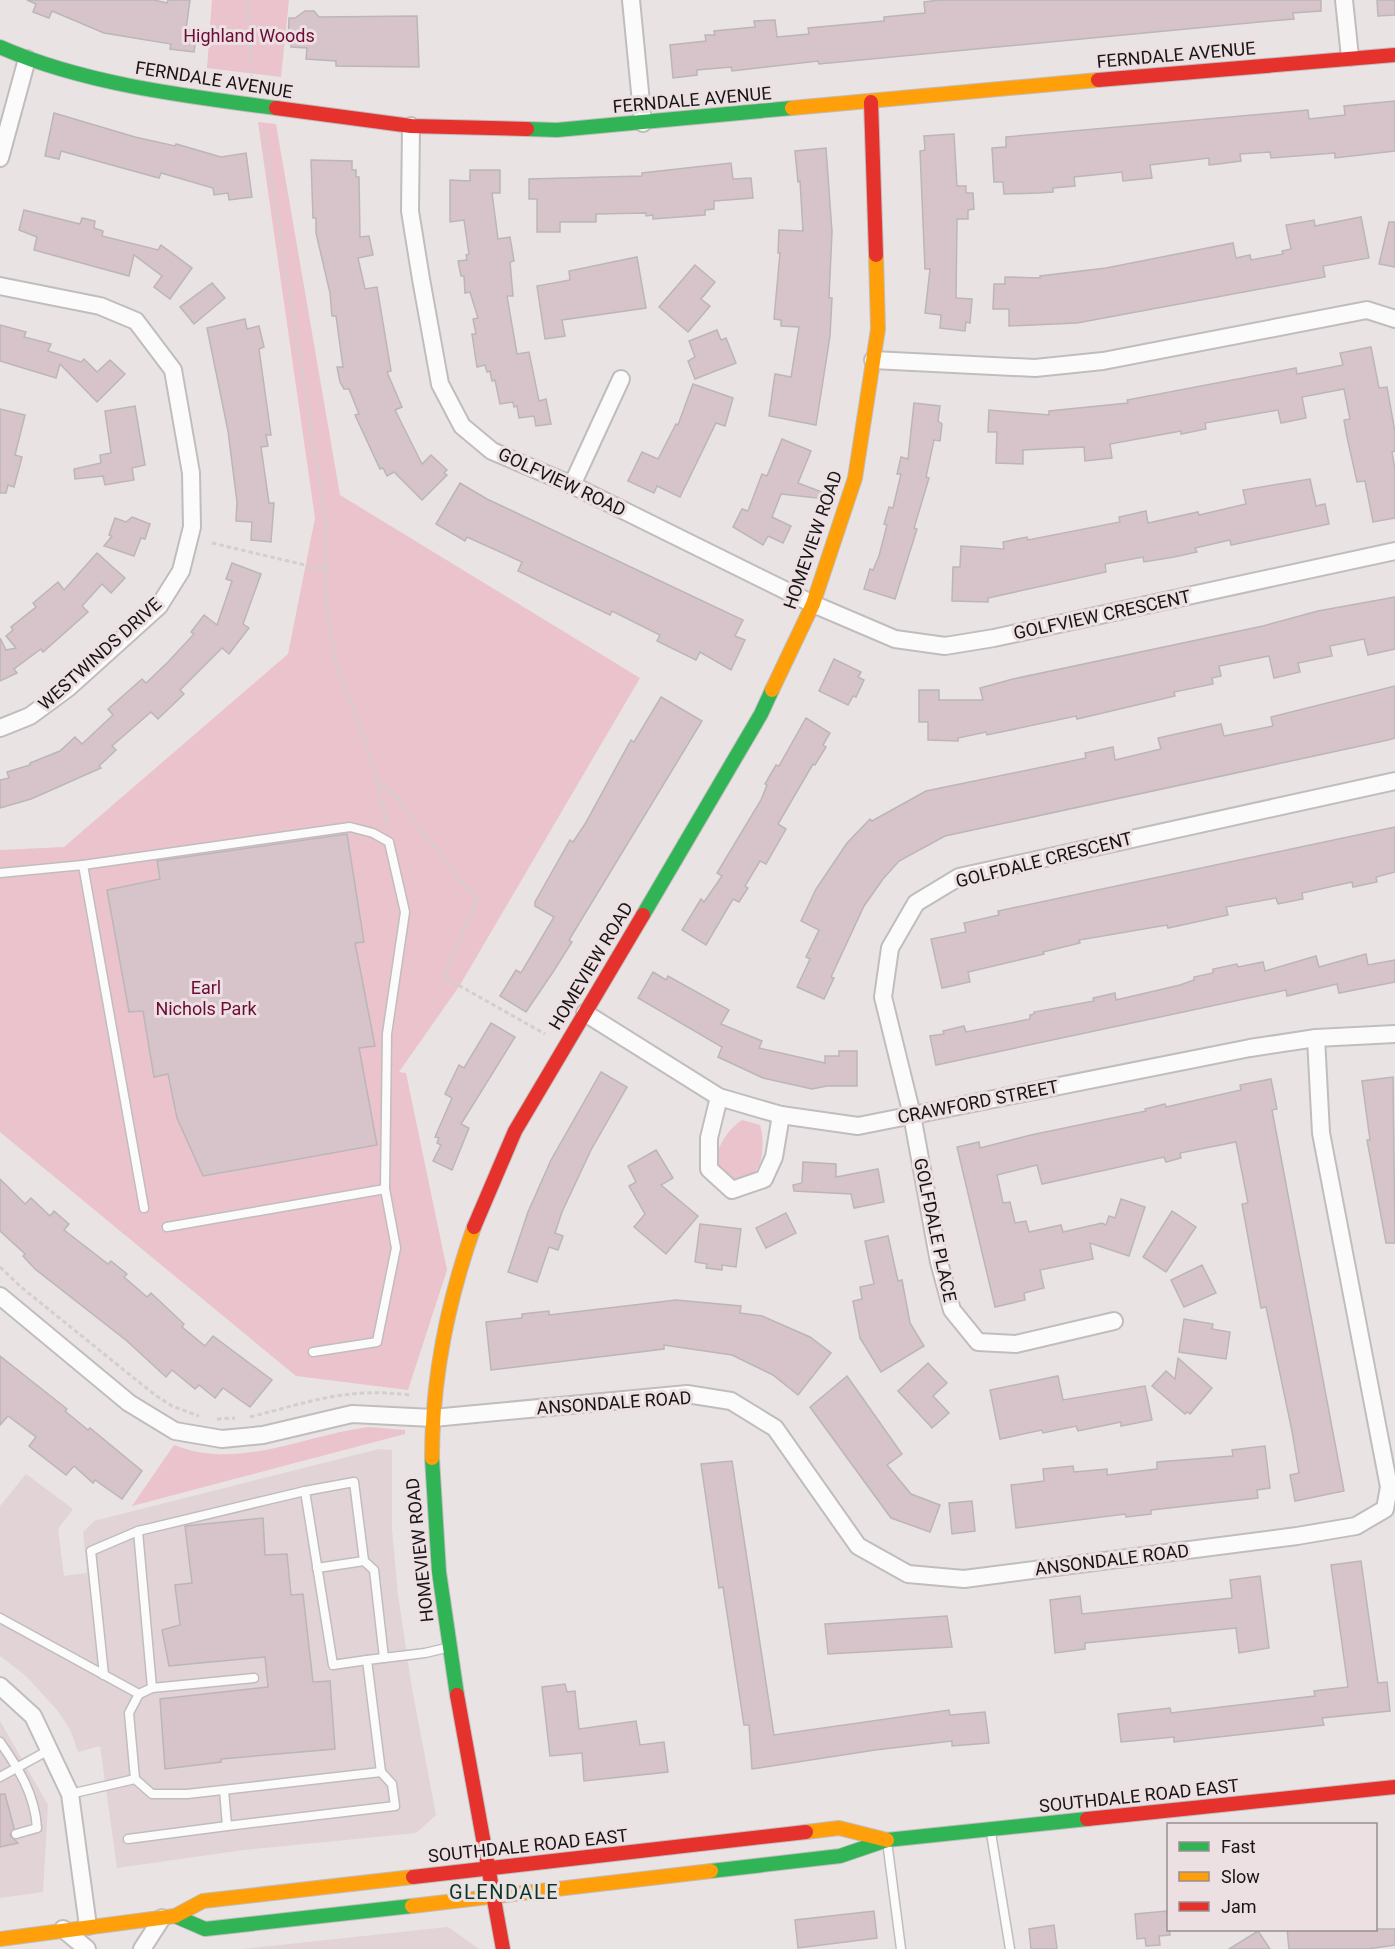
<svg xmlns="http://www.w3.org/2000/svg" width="1395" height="1949" viewBox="0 0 1395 1949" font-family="Roboto,sans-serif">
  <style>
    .built { fill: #e1d3d6 }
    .green { fill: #eac3cd }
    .building { fill: #d7c4ca; stroke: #bbb6b7; stroke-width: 1.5 }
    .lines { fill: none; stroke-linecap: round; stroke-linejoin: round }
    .lane-casing { stroke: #c1bdbe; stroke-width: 11 }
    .street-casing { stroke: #c1bdbe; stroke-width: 20 }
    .fast-casing { stroke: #c1bdbe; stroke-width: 16 }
    .slow-casing { stroke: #c1bdbe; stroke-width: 16 }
    .jam-casing { stroke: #c1bdbe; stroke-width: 16 }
    .path { stroke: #d2cfd0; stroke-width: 3; stroke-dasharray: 4.5 3; stroke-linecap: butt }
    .lane { stroke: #fcfbfb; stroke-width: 8 }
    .street { stroke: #fcfbfb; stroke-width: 16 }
    .fast { stroke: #30b455; stroke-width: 14 }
    .slow { stroke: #ff9f0a; stroke-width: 14 }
    .jam { stroke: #e5322d; stroke-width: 14 }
    .labels { text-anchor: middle; stroke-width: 6; stroke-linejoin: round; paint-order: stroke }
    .park-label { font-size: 18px; fill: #6c0b37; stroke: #ece0e3 }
    .street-label { font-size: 18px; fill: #191516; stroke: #ece0e3 }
    .neighbourhood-label { font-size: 20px; letter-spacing: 1.5px; fill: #083927; stroke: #ece0e3 }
  </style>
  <rect width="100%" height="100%" fill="#e9e3e4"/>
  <g class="built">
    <path d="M379 1449 392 1450V1530L398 1594 411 1683 436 1815 416 1833 244 1850 117 1868 100 1746 78 1752 70 1729 57 1710 26 1676 0 1656V1506L26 1474 73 1509 58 1529 64 1576 87 1573 83 1532 94 1521Z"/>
    <path d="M0 1721 48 1805 43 1892 0 1898Z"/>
    <path d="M448 1927 479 1949H242Z"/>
  </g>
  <g class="green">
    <path d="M212 0H289L281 77 207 68Z"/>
    <path d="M258 122 276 124 340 495 640 678 460 985 399 1072 406 1073 447 1270 408 1390 296 1376 0 1132V850L64 847 288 654 315 518Z"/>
    <path d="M742 1120 760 1125C763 1135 763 1143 762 1153 758 1197 702 1180 721 1144 726 1134 733 1126 742 1120Z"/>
    <path d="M369 1427 405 1430V1434L132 1506 174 1445C239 1471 304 1435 369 1427Z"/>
  </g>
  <g class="building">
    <path d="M27 0H154L167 3 168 0H190L186 29 197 30 194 52 170 49 171 44 104 33 52 11 49 18 33 12 36 4Z"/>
    <path d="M939 0H1321V11L1293 13 1294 19 1270 21 819 64 818 61 732 71 731 67 697 70V75L673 78 670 45 706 41 705 35H715L714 31 755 27 754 21 775 20 777 37 809 34 808 28 884 21V17L925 13 924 2Z"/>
    <path d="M1377 0H1395V15L1378 16Z"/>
    <path d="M305 11H314L319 17 417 16 419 67 336 66V61L306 59 307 48 291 47V43H288L289 18H295Z"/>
    <path d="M1395 101V151L1335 158V153L1271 158 1270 152 1240 154 1241 161 1218 164 1209 165V158L1150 165 1152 178 1123 181 1122 172 1074 177 1075 186 1053 188V192L1039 193 1004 194 1003 182H994L992 148 1006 147V137L1308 110 1309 119 1345 115 1344 106Z"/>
    <path d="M54 113 135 137 175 146 176 144 221 157 246 153 252 197 229 200 228 193 214 195 213 188 161 173 159 178 61 151 59 159 45 156Z"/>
    <path d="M954 134 957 186H966V193H973L974 209 968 210V219H957L956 298 972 299 970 323 966 322 965 331 940 328 941 315 925 313 930 269H925L920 151 925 150 924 136Z"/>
    <path d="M826 148 832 232 829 298H832L830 336 816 425 769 416 775 374 791 377 799 327 781 326V320L774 319 780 253H778L779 230 803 231 800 181 798 182 795 151Z"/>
    <path d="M311 160 352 161V170H356V177H359L360 237 369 236 373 255 358 258 365 289 377 287 391 371 387 372 402 407 395 410 422 464 431 455 447 470 444 473 447 475 422 500 394 472 387 476 383 468 380 469 355 415 359 414 349 389H344L340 382 337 367H343L336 316H332L330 293 316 233V218H313Z"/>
    <path d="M731 163 733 179 751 178 753 198 714 201V209L705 210V215L653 219V215L646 216V213L596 214V222H560V232H537V199H529V179L642 176V173Z"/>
    <path d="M470 170H500V193H492L498 239 510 237 514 261 510 262 513 296H507L517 354 529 352 539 401 546 399 551 424 536 426 534 416 519 418 517 406 514 407 513 402 500 404 495 380 492 381 490 371 487 372 485 365 477 367 472 334H476L473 319 478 318 470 292 465 293 464 276H461L458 261 467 260 466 255 469 254 464 220 450 222V180L470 181Z"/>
    <path d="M24 210 80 224 82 218 95 221 94 228 103 231 102 236 158 250 161 245 192 268 170 299 154 287 162 276 134 255 129 276 34 250 37 237 19 230Z"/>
    <path d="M1361 217 1369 258 1323 266 1325 277 1077 323 1009 326V309H993L994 284H1005V277L1040 278V276L1106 268 1233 243 1236 258 1250 255 1251 260 1283 254 1282 251 1291 249 1286 225 1314 220 1315 226Z"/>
    <path d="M1389 222H1395V267L1379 264Z"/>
    <path d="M637 257 646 308 562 320 565 336 545 339 537 286 570 280 569 271Z"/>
    <path d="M695 265 715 282 701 299 710 306 688 332 659 307Z"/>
    <path d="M212 283 225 298 194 324 180 307Z"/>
    <path d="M245 319 247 329 259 326 264 347 259 349 271 435H266L268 446 261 447 269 503H274L271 542 251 540 252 522 236 521 237 502 228 431 207 328Z"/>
    <path d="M0 325 26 332 24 337 51 344 48 351 81 362 84 359 97 372 110 360 125 374 97 402 60 364 56 378 0 361Z"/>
    <path d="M717 330 721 340 726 338 736 363 695 379 688 361 695 357 689 341Z"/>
    <path d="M1371 347 1379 388 1387 387 1395 432V451L1392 452 1395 470V518L1373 522 1365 481 1357 482 1347 437 1344 420 1350 419 1344 389 1302 397 1306 418 1281 423 1278 410 1205 423 1206 429 1181 434V431L1110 444 1112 458 1085 461 1084 447 1023 450V464L996 463 997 432H988L989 410 1049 415V411L1128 403 1127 400 1296 368 1297 374 1343 365 1340 353Z"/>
    <path d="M693 384 733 398 725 426 716 423 680 497 657 486 654 493 628 481 642 452 658 459 676 424 678 425Z"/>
    <path d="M914 403 940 406 938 421 942 424 940 441 934 440 926 477 929 478 914 528 917 529 895 599 864 589 870 569 873 570 879 556 887 525 884 524 889 507 893 508 901 474H897L901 457 908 459Z"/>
    <path d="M135 406 145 465 132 468 134 480 105 485 103 476 75 479 74 469 101 463 100 455 111 453 105 411Z"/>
    <path d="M0 409 25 415 15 455 22 457 14 487 8 485 6 493H0Z"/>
    <path d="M782 439 811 451 798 483 827 494 826 499 781 494 772 517 791 526 783 543 768 536 763 545 733 527 742 509 748 511 762 474 767 476Z"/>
    <path d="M1310 479 1316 506 1325 504 1329 524 1231 545 1230 540 1195 548 1197 552 1174 557 1144 562 1143 557 1105 564 1106 572 988 598V602L952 601 953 567H960L961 546 1004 549 1003 542 1027 537 1028 540 1120 522 1119 517 1146 511 1148 523 1198 512 1199 515 1246 504 1243 490Z"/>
    <path d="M460 483 487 499 743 620 735 636 745 640 731 670 700 652 696 660 657 641 660 635 612 611 610 615 518 571 522 562 467 537 465 541 436 524Z"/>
    <path d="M132 517 150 524 145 539 141 538 134 556 104 546 112 536 109 535 115 518 126 522Z"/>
    <path d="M97 553 125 578 111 593 102 584 82 606 88 612 43 652 41 649 14 669 17 673 0 681V638L6 650 16 648 6 636 13 630 11 627 36 607 33 603 58 582 64 590Z"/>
    <path d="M232 563 261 574 243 624 249 628 229 654 222 648 180 690 184 694 158 719 151 712 112 746 116 750 99 766 101 768 31 799 0 808V780L9 778 7 772 30 765V763L60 751 75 737 82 744 113 715 108 709 142 679 146 683 168 662 194 634 191 632 204 615 217 625 232 581 226 579Z"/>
    <path d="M1395 597V649L1368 655 1364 639 1330 646 1332 656 1298 663 1300 672 1274 678 1269 656 1219 666 1221 676 1212 678 1213 684 1174 692 1175 696 1077 719 1076 716 987 735 986 732 958 738V741L928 740V722H919V690H939V700H983L980 688 1013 679 1263 626 1318 611Z"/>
    <path d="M834 659 861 672 858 677 864 680 856 697 853 696 848 705 819 691Z"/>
    <path d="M1395 686V738L1388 740 945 836 899 861 883 879 864 906 831 977 834 978 824 999 797 987 810 959 806 957 819 930 801 921 816 889 847 843 870 819 872 821 926 791 1086 758 1085 753 1113 747 1115 760 1161 749 1158 738 1221 724 1224 736 1273 726 1271 717Z"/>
    <path d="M661 697 702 721 569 940 572 942 553 972 526 1012 500 996 516 970 521 973 554 917 535 906V902L570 840 573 842 585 824 631 740 634 742Z"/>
    <path d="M806 718 830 733 823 745 826 747 815 765 813 764 778 824 786 829 766 864 760 861 745 886 748 888 739 902 733 899 706 945 682 930 701 899 704 902 722 876 717 873 761 800 767 785 765 784 776 765 779 766Z"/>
    <path d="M1395 827V872L1376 877 1377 882 1353 887 1352 882 1302 893 1303 899 1278 904 1276 898 1226 907 1228 915 1168 928 1167 925 1079 940 1080 943 1043 952 1044 954 968 972 970 982 942 988 931 939 966 932 964 923 999 915 998 911Z"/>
    <path d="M347 834 364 942 355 943 375 1046 359 1048 377 1145 203 1176 177 1118 168 1074 154 1077 143 1011 129 1012 107 890 160 879 157 861Z"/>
    <path d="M1366 954 1368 965 1395 960V982L1339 993 1337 984 1287 996 1286 990 936 1065 930 1036 944 1034 943 1031 964 1026 966 1032 1030 1019V1015L1034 1014V1012L1094 1001 1093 998 1115 993 1116 1000 1180 985 1194 980V977L1213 973V969L1237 964 1238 967 1263 962 1265 971 1316 956 1319 967Z"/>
    <path d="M653 972 666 980 668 976 729 1010 721 1024 762 1041 759 1048 825 1063V1056H839V1051H857V1086H827L812 1089 763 1078 718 1057 722 1047 638 998Z"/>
    <path d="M491 1023 515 1037 461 1124 469 1128 452 1170 433 1161 441 1145 437 1143 439 1138 435 1137 452 1098 445 1094 459 1065 464 1068Z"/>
    <path d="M601 1072 627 1087 591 1150 562 1212 555 1233 563 1236 558 1250 549 1247 537 1282 508 1272 528 1212 551 1160Z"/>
    <path d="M1393 1077 1395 1243H1386L1367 1140H1370L1362 1081Z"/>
    <path d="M1271 1079 1277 1109 1272 1110 1344 1491 1295 1501 1290 1475 1299 1473 1292 1431 1266 1307 1261 1308 1242 1204 1248 1203 1236 1142 1180 1153 1181 1158 1166 1162 1164 1157 1042 1184 1037 1165 997 1175 1003 1203 1010 1202 1015 1223 1026 1221 1029 1232 1061 1225 1063 1232 1102 1223 1106 1225 1109 1216 1115 1218 1121 1199 1145 1207 1129 1256 1090 1243 1093 1259 1040 1270 1044 1288 1024 1293 1025 1300 995 1307 957 1147 979 1142 980 1148 1031 1135 1146 1111 1145 1109 1165 1104 1166 1107 1241 1090 1240 1085Z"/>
    <path d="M656 1150 673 1178 661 1185 698 1216 666 1254 634 1227 645 1214 629 1186 636 1182 628 1166Z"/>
    <path d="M803 1162 836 1164V1177L878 1169 884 1202 854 1208 851 1194 794 1191 793 1185 802 1183Z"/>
    <path d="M0 1179 25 1204 31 1198 50 1216 54 1211 69 1224 64 1230 108 1264 111 1261 127 1274 124 1277 147 1297 151 1293 184 1324 182 1327 205 1346 213 1336 272 1380 250 1407 223 1388 215 1398 199 1385 195 1389 172 1370 166 1377 127 1341 35 1269 23 1256 25 1254 0 1231Z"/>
    <path d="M1172 1211 1196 1227 1166 1272 1143 1257Z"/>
    <path d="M786 1213 796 1233 766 1248 756 1228Z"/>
    <path d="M700 1224 741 1229 736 1267 722 1265V1270L706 1268 707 1264 695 1262Z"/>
    <path d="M888 1236 898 1281 902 1280 910 1323 924 1346 881 1372 860 1338 853 1301 862 1299 860 1287 874 1284 865 1241Z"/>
    <path d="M1202 1265 1216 1293 1184 1307 1171 1280Z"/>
    <path d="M676 1300 741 1306 740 1313 762 1316 810 1337 831 1353 798 1395 773 1375 732 1355 664 1345V1349L491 1370 486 1322 522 1318V1314L549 1311V1315Z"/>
    <path d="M1184 1319 1213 1324 1212 1329 1230 1332 1226 1359 1179 1352Z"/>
    <path d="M0 1356 67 1409 65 1411 88 1430 90 1428 142 1471 122 1499 95 1480 93 1483 74 1466 66 1475 29 1446 36 1437 8 1416 0 1425Z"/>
    <path d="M1178 1358 1212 1388 1190 1414 1187 1412 1185 1414 1152 1386 1166 1371 1175 1379Z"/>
    <path d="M928 1363 947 1383 933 1396 949 1413 932 1428 898 1391Z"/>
    <path d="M847 1376 902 1454 887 1465 911 1494 940 1505 930 1532 891 1518 810 1407Z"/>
    <path d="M1058 1376 1063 1400 1145 1386 1152 1420 1121 1426V1422L1078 1431 1076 1426 1043 1433 1042 1430 1000 1439 990 1390Z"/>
    <path d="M1265 1446 1270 1488 1257 1490 1258 1498 1151 1510V1514L1126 1517 1125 1514 1016 1528 1011 1485 1044 1481 1043 1469 1073 1466 1074 1472 1107 1469V1475L1157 1469V1462L1233 1456 1232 1450Z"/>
    <path d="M732 1461 774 1735 949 1710 950 1715 985 1712 989 1743 952 1746V1741L875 1750 752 1769 749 1725H744L723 1587 719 1588 701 1464Z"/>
    <path d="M972 1501 975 1531 952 1534 949 1503Z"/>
    <path d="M263 1518 265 1555 287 1554 291 1595 303 1594 313 1682 330 1681 335 1749 221 1759V1762L165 1769 160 1699 268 1687 265 1657 169 1666 162 1630 180 1625 175 1585 192 1583 185 1526Z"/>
    <path d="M1361 1561 1378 1683 1387 1682 1390 1711 1322 1718 1324 1725 1245 1734 1174 1742V1737L1121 1742 1118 1714 1170 1708 1171 1713 1315 1696 1314 1691 1348 1687 1331 1565Z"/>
    <path d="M1260 1576 1269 1648 1239 1653 1236 1628 1085 1643V1649L1055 1653 1050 1600 1080 1596 1082 1614 1232 1598 1230 1580Z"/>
    <path d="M947 1616 952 1647 828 1654 825 1624Z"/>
    <path d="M565 1684 567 1692 575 1691 579 1729 636 1721 640 1745 664 1742 668 1772 584 1781 582 1753 550 1756 542 1687Z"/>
    <path d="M0 1794H5L14 1828 10 1835 18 1843 0 1847Z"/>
    <path d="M874 1911 877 1938 798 1948 795 1920Z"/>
    <path d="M1167 1911 1170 1935 1159 1936 1160 1945 1146 1946 1145 1938 1137 1939 1135 1914Z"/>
    <path d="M1054 1925 1057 1949H1031L1029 1929Z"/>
    <path d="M1287 1929H1395V1945L1368 1949H1289Z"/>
    <path d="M1258 1931 1270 1949H1229Z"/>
  </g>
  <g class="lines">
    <defs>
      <g id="lane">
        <path d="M83 865 350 827 373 833 389 842 405 912 387 1034 385 1189"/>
        <path d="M0 873 83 865 144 1208"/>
        <path d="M167 1227 385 1189 396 1248 377 1342 313 1352"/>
        <path d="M317 1568 364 1561"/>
        <path d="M0 1618 139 1694"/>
        <path d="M367 1660 333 1665 305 1491 354 1482 364 1561 374 1570 384 1658"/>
        <path d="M104 1675 91 1551 138 1531"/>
        <path d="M152 1688 254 1678"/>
        <path d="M0 1742C19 1769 35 1795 37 1828L16 1834"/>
        <path d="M0 1777 49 1750"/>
        <path d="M135 1779 129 1713 139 1694 152 1688 138 1531 305 1491"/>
        <path d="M224 1790 227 1826 395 1806 392 1784 381 1772"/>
        <path d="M70 1794 135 1779 152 1794H187L381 1772 367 1660 425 1653 446 1648"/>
        <path d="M991 1833 1010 1949"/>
        <path d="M128 1839 227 1826"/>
        <path d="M887 1841 901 1949"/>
      </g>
      <g id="street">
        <path d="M631 0 643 123"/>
        <path d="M1344 0 1350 57"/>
        <path d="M411 126 410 211 421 279 440 384 462 426 492 451 572 485 813 604 895 639 945 646 994 638 1395 551"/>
        <path d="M0 158 27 59"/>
        <path d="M0 286 100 306 136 321 173 370 191 473 192 527 181 571 159 606 68 688 30 716 0 728"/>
        <path d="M873 360 1035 368 1103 361 1367 310 1395 319"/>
        <path d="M572 485 621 379"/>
        <path d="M585 1013 719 1097 781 1115 858 1126 1250 1048 1316 1038 1395 1034"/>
        <path d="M719 1097 709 1138V1169L732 1190 764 1179 774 1157 781 1115"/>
        <path d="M0 1296 129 1403 175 1431 222 1439 263 1435 352 1414 433 1418 687 1394 731 1401 775 1428 858 1546 908 1574 964 1579 1297 1536 1356 1526 1385 1509 1389 1487 1321 1133 1316 1038"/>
        <path d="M1114 1321 1016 1344 978 1342 952 1310 939 1262 912 1115 883 997 890 948 916 903 959 877 1395 781"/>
        <path d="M0 1686 33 1716 70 1794 88 1926"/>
        <path d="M63 1929 87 1949"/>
        <path d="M142 1949 162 1918"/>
      </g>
      <g id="fast">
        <path d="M0 47C84 84 185 96 276 108"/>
        <path d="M527 129 557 130 792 108"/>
        <path d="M643 915 761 714 772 690"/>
        <path d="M432 1458 439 1572 457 1695"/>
        <path d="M711 1871 840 1856 887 1840 1087 1819"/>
        <path d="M175 1916 205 1929 412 1906"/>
      </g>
      <g id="slow">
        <path d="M792 108 1098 80"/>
        <path d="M772 690 813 604 855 478 878 329 876 255"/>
        <path d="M432 1458C432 1378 447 1303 474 1227"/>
        <path d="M806 1832 839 1828 887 1840"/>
        <path d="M412 1906 711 1871"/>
        <path d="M0 1939 175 1916 203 1901 413 1877"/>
      </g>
      <g id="jam">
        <path d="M1098 80 1395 55"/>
        <path d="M871 102 876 255"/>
        <path d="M276 108 411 126 527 129"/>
        <path d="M474 1227 515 1131 643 915"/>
        <path d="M457 1695 503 1949"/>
        <path d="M1087 1819 1395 1787"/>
        <path d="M413 1877 806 1832"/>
      </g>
    </defs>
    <use href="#lane" class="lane-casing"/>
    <use href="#street" class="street-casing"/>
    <use href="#fast" class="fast-casing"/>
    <use href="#slow" class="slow-casing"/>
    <use href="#jam" class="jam-casing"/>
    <g class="path">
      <path d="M248 0 252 83"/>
      <path d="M264 131 326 523V600L334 657 362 731 378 783 387 827"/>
      <path d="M212 543 326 570"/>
      <path d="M378 783 394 794 431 844 477 899 444 977 545 1034"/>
      <path d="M0 1267 21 1287 155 1395 172 1406 199 1416"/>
      <path d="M250 1417C309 1402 347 1387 410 1395"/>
      <path d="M217 1419 235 1418"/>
    </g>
    <use href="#lane" class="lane"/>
    <use href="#street" class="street"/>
    <use href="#fast" class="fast"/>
    <use href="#slow" class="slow"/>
    <use href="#jam" class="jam"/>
  </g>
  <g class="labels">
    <g class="park-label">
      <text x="249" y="42">Highland Woods</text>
      <text x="206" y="994">Earl<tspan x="206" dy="21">Nichols Park</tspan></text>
    </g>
    <g class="street-label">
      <text transform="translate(1176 55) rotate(-5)" y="6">FERNDALE AVENUE</text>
      <text transform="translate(214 80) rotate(9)" y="6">FERNDALE AVENUE</text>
      <text transform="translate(692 100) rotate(-5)" y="6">FERNDALE AVENUE</text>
      <text transform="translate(562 482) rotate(25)" y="6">GOLFVIEW ROAD</text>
      <text transform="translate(813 540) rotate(-71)" y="6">HOMEVIEW ROAD</text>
      <text transform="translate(1102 615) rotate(-12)" y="6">GOLFVIEW CRESCENT</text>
      <text transform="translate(100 654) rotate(-42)" y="6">WESTWINDS DRIVE</text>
      <text transform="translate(1044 860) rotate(-14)" y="6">GOLFDALE CRESCENT</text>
      <text transform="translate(591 966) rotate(-59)" y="6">HOMEVIEW ROAD</text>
      <text transform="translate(978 1102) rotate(-11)" y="6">CRAWFORD STREET</text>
      <text transform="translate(935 1230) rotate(78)" y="6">GOLFDALE PLACE</text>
      <text transform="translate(614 1403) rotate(-4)" y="6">ANSONDALE ROAD</text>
      <text transform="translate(420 1550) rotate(-96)" y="6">HOMEVIEW ROAD</text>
      <text transform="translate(1112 1560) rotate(-7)" y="6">ANSONDALE ROAD</text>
      <text transform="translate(1139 1796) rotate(-6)" y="6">SOUTHDALE ROAD EAST</text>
      <text transform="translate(528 1846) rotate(-6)" y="6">SOUTHDALE ROAD EAST</text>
    </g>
    <g class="neighbourhood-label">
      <text x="504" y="1899">GLENDALE</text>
    </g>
  </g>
  <rect x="1167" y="1823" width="210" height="108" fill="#ece0e3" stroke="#988f91" stroke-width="1.5"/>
  <rect x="1179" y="1842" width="30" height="9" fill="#30b455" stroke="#988f91" stroke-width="1.5"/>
  <text x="1221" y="1853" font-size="18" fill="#191516">Fast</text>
  <rect x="1179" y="1872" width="30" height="9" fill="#ff9f0a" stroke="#988f91" stroke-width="1.5"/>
  <text x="1221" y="1883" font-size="18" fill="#191516">Slow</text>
  <rect x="1179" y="1902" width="30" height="9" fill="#e5322d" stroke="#988f91" stroke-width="1.5"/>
  <text x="1221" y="1913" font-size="18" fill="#191516">Jam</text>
</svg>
